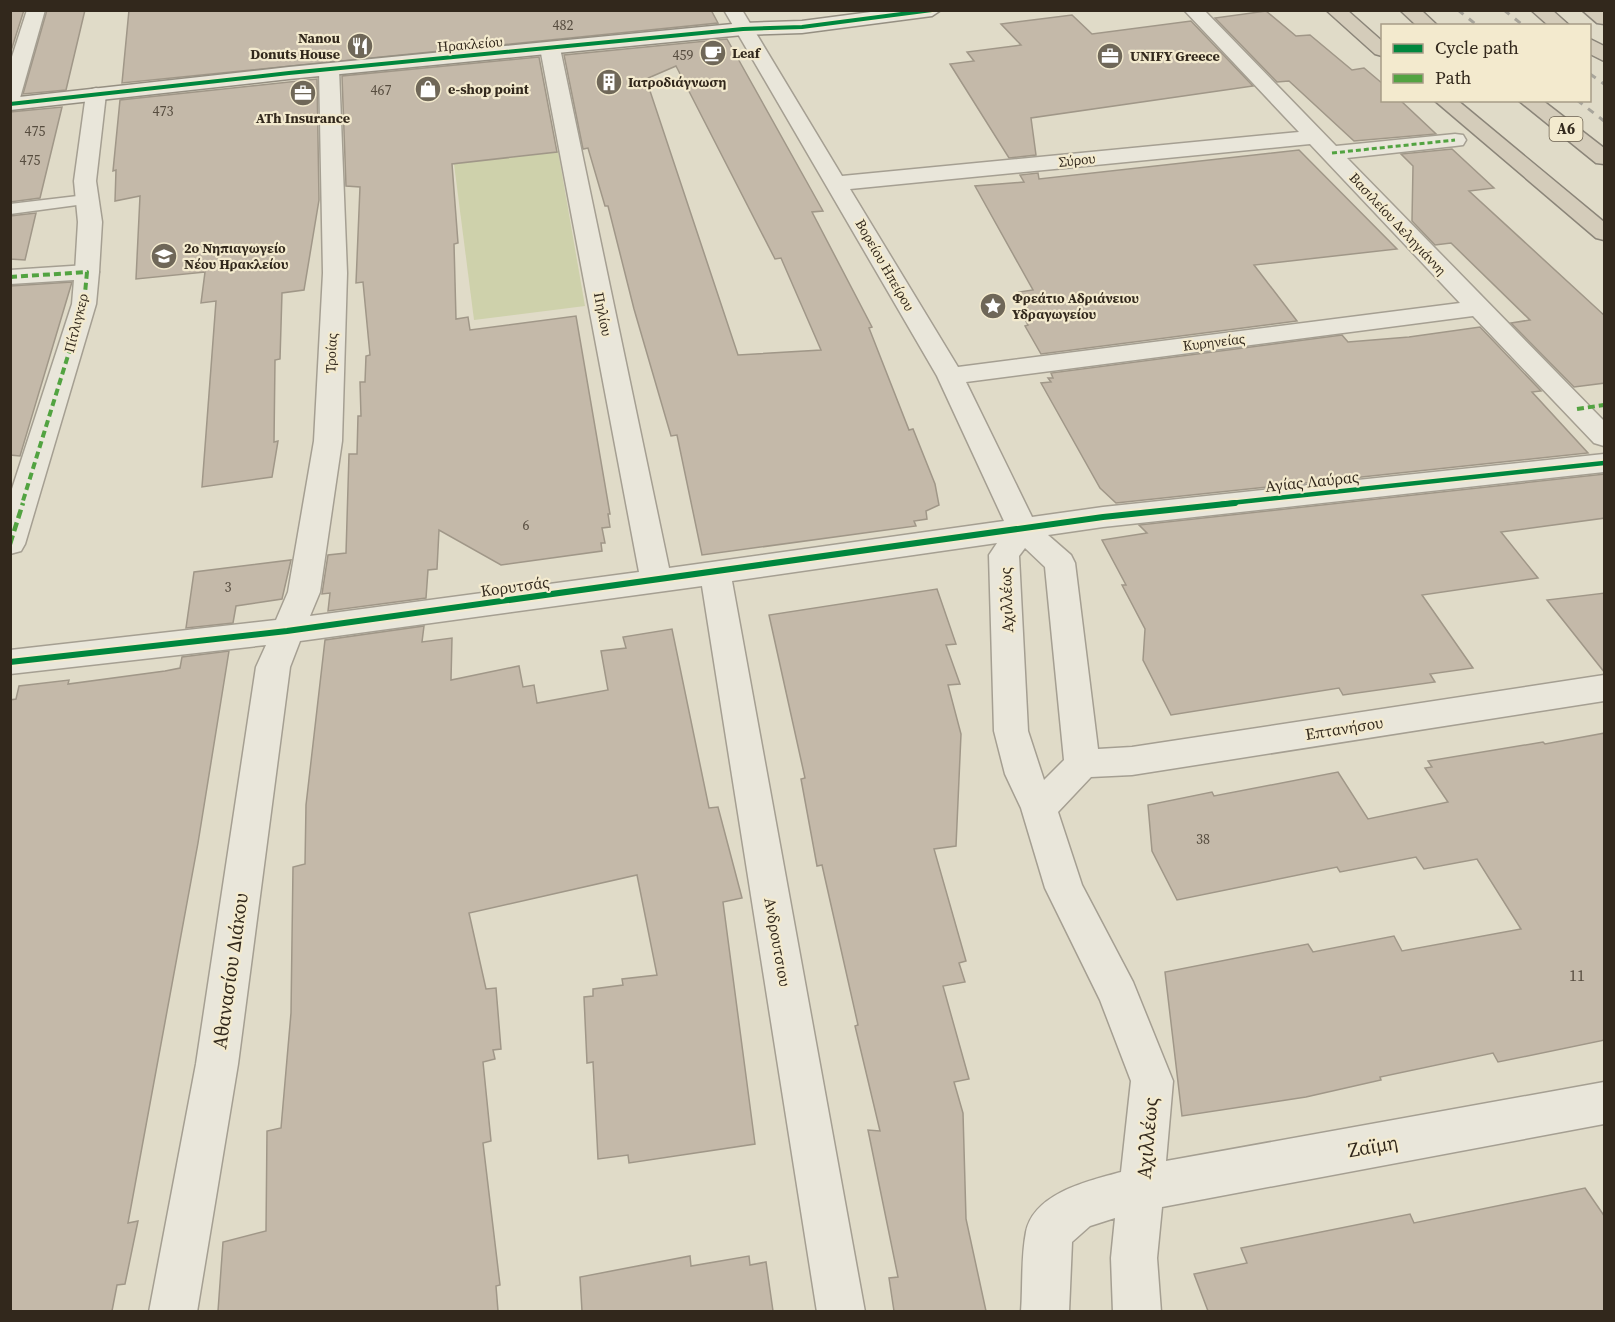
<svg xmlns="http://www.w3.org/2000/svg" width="1615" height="1322" viewBox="0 0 1615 1322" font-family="'Source Serif 4',serif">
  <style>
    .green { fill: #ced1ab }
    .building { fill: #c4b9a9; stroke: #a09788; stroke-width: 1.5; fill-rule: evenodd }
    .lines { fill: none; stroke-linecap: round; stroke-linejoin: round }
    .service-casing { stroke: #a59f92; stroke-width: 3 }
    .pedestrian-casing { stroke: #a59f92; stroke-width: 3 }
    .minor-casing { stroke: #a59f92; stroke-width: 3 }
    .secondary-casing { stroke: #958f82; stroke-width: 3 }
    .motorway-casing { stroke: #8b8579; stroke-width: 3 }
    .service { fill: #e9e6da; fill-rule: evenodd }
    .pedestrian { fill: #e9e6da; fill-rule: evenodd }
    .minor { fill: #e9e6da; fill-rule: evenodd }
    .secondary { fill: #e9e6da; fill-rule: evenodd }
    .motorway { fill: #d4ccba; fill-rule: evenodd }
    .rail { stroke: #a8a59b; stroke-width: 3; stroke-dasharray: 7 7; stroke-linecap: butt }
    .quiet-far2 { stroke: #52a341; stroke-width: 3; stroke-dasharray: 5 3; stroke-linecap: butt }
    .quiet-far1 { stroke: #52a341; stroke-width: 4; stroke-dasharray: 7 4; stroke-linecap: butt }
    .quiet { stroke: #52a341; stroke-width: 4.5; stroke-dasharray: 9 4.5; stroke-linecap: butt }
    .cycleway-far2-casing { stroke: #f3eace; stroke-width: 6 }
    .cycleway-far1-casing { stroke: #f3eace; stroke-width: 8 }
    .cycleway-casing { stroke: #f3eace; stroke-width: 10 }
    .cycleway-far2 { stroke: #00873e; stroke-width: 4 }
    .cycleway-far1 { stroke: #00873e; stroke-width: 4.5 }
    .cycleway { stroke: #00873e; stroke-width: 6 }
    .labels { text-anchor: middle; stroke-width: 4.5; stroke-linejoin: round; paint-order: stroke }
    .number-label { font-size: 14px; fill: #564c3f }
    .far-poi-label { font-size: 14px; font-weight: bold; fill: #32281c; stroke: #f3eace; text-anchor: start }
    .far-street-label { font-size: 14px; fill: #32281c; stroke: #f3eace }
    .shield { fill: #f3eace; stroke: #6c6251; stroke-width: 1.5 }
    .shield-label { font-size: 15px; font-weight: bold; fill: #32281c }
    .street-label { font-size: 16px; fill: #32281c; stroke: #f3eace }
    .near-number-label { font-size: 16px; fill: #564c3f }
    .near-street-label { font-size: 20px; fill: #32281c; stroke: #f3eace }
  </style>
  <rect width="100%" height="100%" fill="#e0dbc8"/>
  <path class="green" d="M558 151 585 306 474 320 454 164Z"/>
  <g class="building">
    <path d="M10 10H24L10 54Z"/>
    <path d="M47 10H85L66 90 23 94Z"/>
    <path d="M129 10H711L718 23 122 83Z"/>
    <path d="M1266 11 1296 36 1310 35 1352 70 1364 68 1383 84V100H1400L1436 134 1354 141 1289 81 1277 82 1215 18Z"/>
    <path d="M1072 15 1092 34 1191 21 1253 86 1031 118 1036 155 1009 158 950 64 974 61 967 52 1021 45 1001 24Z"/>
    <path d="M727 39 823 211 812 212 872 327 869 328 909 430 913 429 935 484 939 505 926 511 927 519 914 521 916 526 702 555 677 435 671 436 634 309 608 206H605L588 148 583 149 564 55ZM676 66 775 259 781 258 821 350 738 355 646 79Z"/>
    <path d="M539 57 557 152 452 164 458 243 454 244 456 319 468 317 470 330 576 316 610 514H608L610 527 602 528 605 543H601L602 551 501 565 439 530 437 569 428 570 426 598 328 611 330 593 322 594 328 555 346 553 349 454H357L358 416H361L360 382H365L366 356 370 355 363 282 356 283 360 187 346 186 342 76Z"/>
    <path d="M317 79 319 200 304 290 282 293 280 359 275 360 274 442 278 441 272 477 202 487 216 301 201 303 205 272 136 279 140 196 115 201 116 170 113 171 120 100Z"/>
    <path d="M62 107 40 198 10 202V112Z"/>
    <path d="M1452 149 1494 188 1469 191 1605 316V383L1574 387 1511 323 1530 320 1451 243 1435 245 1412 221 1413 166 1401 154Z"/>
    <path d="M1299 150 1397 249 1254 265 1297 321 1041 354 1025 326 1028 325 1022 314 1030 313 1019 292 1033 290 975 186 1024 182 1020 175 1038 173 1039 179Z"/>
    <path d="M36 213 25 260 10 259V216Z"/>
    <path d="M72 282 20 456 10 455V286Z"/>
    <path d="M1480 327 1541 391 1532 392 1588 453 1116 503 1100 488 1041 383 1051 382 1048 378H1053L1051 373 1342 335 1348 342 1409 337Z"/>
    <path d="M1605 474V518L1501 532 1538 578 1422 595 1473 668 1430 674 1435 682 1343 695 1339 688 1171 715 1143 660 1145 629 1122 585H1126L1102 540 1147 533 1139 525Z"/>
    <path d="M291 560 282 599 236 606 233 623 186 628 194 572Z"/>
    <path d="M937 589 956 644 946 645 960 684 948 685 961 734 956 846 934 849 966 961 959 963 965 982 943 986 969 1079 954 1082 963 1113 966 1219 986 1311H894L889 1278 898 1277 868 1130 880 1131 855 1026 858 1025 822 865 817 866 801 779 805 778 769 615Z"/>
    <path d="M1605 593V673L1547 600Z"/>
    <path d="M424 626 422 642 452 638 451 680 519 666 523 687 534 685 537 703 608 690 601 651 626 648 623 637 672 629 709 808 718 807 742 898 723 902 755 1144 629 1163 628 1155 598 1159 593 1062 587 1063 584 997 593 996V989L623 985 622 979 657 975 637 875 469 913 486 989 496 988 501 1049 493 1050 495 1059 483 1062 491 1141 483 1143 500 1285 496 1286 498 1311H218L223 1242 266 1231 267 1131 281 1128 291 1013 293 867 305 864 306 805 325 640Z"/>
    <path d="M229 651 198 843 128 1223 138 1221 125 1284 117 1285 112 1311H10V700L16 699 19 686 69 680 68 684 165 671 180 668 182 657Z"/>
    <path d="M1605 733V1040L1498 1062 1493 1053 1380 1077 1381 1080 1306 1097 1182 1116 1165 972 1308 944 1313 952 1394 936 1402 951 1521 929 1477 859 1424 869 1416 857 1340 872 1337 867 1177 900 1152 851 1148 805 1212 792 1214 796 1338 772 1368 819 1448 802 1425 768 1432 767 1428 761 1543 742 1545 744Z"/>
    <path d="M1585 1188 1605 1217V1311H1208L1194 1274 1247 1263 1241 1248 1410 1214 1414 1223Z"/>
    <path d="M690 1256 691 1266 749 1256 750 1265 766 1262 773 1311H582L580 1277Z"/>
  </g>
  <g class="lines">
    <defs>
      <path id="service" d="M86 195 94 200 92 203 10 214V204Z"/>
      <path id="pedestrian" d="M87 265 96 267 99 272 96 304 25 544 21 551 10 554V495L72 304 74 280 10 284V270Z"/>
      <g id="minor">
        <path d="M27 10H45L20 98 17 102 10 104V63Z"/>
        <path d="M724 10H742L842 176 1299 132 1184 10H1204L1336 146 1455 134 1463 135 1466 140 1463 145 1455 146 1347 158 1604 421V446L1594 443 1473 316 966 382 1032 517 1103 507 1604 454V472L1103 527 1048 535 1071 555 1075 563 1098 749 1132 747 1604 675V701L1132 775 1091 777 1058 812 1082 885 1133 982 1173 1081 1166 1161 1604 1082V1124L1162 1207 1157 1258 1161 1312H1113L1111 1258 1115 1218 1090 1226 1072 1242 1069 1312H1021C1023 1286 1021 1257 1026 1232 1034 1193 1088 1181 1121 1172L1131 1081 1100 1000 1045 888 1021 808 1005 774 994 731 989 555 997 543 732 581 865 1312H817L702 586 300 641 290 667 238 1064 197 1312H149L196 1064 256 667 266 645 10 674V650L276 620 288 592 314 441 323 273 319 69 322 65H336L339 69 347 273 342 441 320 592 310 616 639 572 540 48 543 44H557L560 48 669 568 1004 521 937 376ZM1310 144 1460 303 958 367 850 189ZM1025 548 1045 567 1064 760 1044 780 1028 731 1019 556Z"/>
        <path d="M96 88 103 90 106 94 96 181 102 222 99 272 96 277 87 279 78 277 75 272 78 222 74 181 86 94 89 90Z"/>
      </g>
      <path id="secondary" d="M886 10H941L932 16 802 33 743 35 289 79 10 110V98L289 67 743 23 802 21Z"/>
      <g id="motorway">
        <path d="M1326 10H1347L1382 41V56L1375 54Z"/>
        <path d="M1400 10H1421L1438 26H1417Z"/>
        <path d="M1531 10H1552L1570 26H1549Z"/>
        <path d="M1582 10H1604V24L1597 23Z"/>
        <path d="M1590 39 1604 46V61L1590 54Z"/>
        <path d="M1434 100H1457L1604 222V240L1596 238Z"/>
        <path d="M1518 100H1542L1604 148V164L1596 163Z"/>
      </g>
    </defs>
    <use href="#service" class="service-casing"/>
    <use href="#pedestrian" class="pedestrian-casing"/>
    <use href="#minor" class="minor-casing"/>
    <use href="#secondary" class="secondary-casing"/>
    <use href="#motorway" class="motorway-casing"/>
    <use href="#service" class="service"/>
    <use href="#pedestrian" class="pedestrian"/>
    <use href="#minor" class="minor"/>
    <use href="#secondary" class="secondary"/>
    <use href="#motorway" class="motorway"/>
    <g class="rail">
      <path d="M1458 10 1478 26"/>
      <path d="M1504 10 1524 26"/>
      <path d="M1590 74 1604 84"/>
      <path d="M1577 100 1604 121"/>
    </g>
    <path class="quiet-far2" d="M1332 153 1455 140"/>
    <g class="quiet-far1">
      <path d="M10 277 87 272 84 304 22 504"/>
      <path d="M1577 409 1604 405"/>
    </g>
    <path class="quiet" d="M10 544 23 503"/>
    <defs>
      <path id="cycleway-far2" d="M10 104 289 73 743 29 802 27 932 10"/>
      <path id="cycleway-far1" d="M1221 504 1604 463"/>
      <path id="cycleway" d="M10 662 287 631 1103 517 1235 503"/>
    </defs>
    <use href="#cycleway-far2" class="cycleway-far2-casing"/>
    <use href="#cycleway-far1" class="cycleway-far1-casing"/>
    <use href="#cycleway" class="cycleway-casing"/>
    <use href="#cycleway-far2" class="cycleway-far2"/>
    <use href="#cycleway-far1" class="cycleway-far1"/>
    <use href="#cycleway" class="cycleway"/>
  </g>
  <defs>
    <symbol id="restaurant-disc" viewBox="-11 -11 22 22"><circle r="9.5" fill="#6f6758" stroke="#f3eace"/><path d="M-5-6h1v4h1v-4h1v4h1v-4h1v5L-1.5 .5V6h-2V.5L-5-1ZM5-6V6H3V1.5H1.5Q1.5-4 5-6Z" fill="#fff"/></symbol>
    <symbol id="cafe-disc" viewBox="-11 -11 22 22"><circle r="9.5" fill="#6f6758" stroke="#f3eace"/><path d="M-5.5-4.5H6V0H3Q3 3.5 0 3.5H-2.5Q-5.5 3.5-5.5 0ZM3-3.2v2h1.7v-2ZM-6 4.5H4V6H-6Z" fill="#fff"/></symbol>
    <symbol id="office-disc" viewBox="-11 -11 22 22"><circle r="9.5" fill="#6f6758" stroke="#f3eace"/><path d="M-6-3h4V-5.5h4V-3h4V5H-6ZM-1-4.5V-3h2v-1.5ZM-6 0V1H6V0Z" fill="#fff"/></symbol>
    <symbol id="building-disc" viewBox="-11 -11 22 22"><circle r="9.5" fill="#6f6758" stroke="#f3eace"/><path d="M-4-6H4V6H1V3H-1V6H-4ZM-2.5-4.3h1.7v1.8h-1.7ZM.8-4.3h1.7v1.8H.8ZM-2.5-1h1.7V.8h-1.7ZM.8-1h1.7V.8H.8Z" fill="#fff"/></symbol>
    <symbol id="shop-disc" viewBox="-11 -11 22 22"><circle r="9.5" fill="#6f6758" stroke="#f3eace"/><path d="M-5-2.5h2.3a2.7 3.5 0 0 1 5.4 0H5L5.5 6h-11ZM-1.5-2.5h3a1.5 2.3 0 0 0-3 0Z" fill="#fff"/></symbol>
    <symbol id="school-disc" viewBox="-11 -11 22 22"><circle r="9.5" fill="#6f6758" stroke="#f3eace"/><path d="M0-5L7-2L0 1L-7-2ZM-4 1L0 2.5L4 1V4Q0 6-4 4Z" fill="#fff"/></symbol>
    <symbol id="sight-disc" viewBox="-11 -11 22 22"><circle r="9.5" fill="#6f6758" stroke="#f3eace"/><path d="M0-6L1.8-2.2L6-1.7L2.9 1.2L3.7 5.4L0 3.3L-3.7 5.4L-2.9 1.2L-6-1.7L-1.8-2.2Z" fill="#fff"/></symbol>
  </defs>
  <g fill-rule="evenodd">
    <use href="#restaurant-disc" x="345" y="31" width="30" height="30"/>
    <use href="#cafe-disc" x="698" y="38" width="30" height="30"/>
    <use href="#office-disc" x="1095" y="41" width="30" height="30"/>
    <use href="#building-disc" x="594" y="67" width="30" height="30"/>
    <use href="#shop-disc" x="413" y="74" width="30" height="30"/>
    <use href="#office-disc" x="288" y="78" width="30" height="30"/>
    <use href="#school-disc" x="149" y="241" width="30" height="30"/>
    <use href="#sight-disc" x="978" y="291" width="30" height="30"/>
  </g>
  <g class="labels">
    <g class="number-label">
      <text x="563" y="30">482</text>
      <text x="683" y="60">459</text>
      <text x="381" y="95">467</text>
      <text x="163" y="116">473</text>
      <text x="35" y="136">475</text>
      <text x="30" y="165">475</text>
      <text x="526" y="530">6</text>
      <text x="228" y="592">3</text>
      <text x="1203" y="844">38</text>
    </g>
    <g class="far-poi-label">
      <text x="340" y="43" text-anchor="end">Nanou<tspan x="340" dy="16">Donuts House</tspan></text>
      <text x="732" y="58">Leaf</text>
      <text x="1130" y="61">UNIFY Greece</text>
      <text x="628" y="87">Ιατροδιάγνωση</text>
      <text x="448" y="94">e-shop point</text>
      <text x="303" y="123" text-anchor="middle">ATh Insurance</text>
      <text x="184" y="253">2ο Νηπιαγωγείο<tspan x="184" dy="16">Νέου Ηρακλείου</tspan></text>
      <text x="1012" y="303">Φρεάτιο Αδριάνειου<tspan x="1012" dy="16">Υδραγωγείου</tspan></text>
    </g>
    <g class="far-street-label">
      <text transform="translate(470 44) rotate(-5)" y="5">Ηρακλείου</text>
      <text transform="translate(1077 160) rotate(-6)" y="5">Σύρου</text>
      <text transform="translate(1398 224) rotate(47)" y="5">Βασιλείου Δεληγιάννη</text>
      <text transform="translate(885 265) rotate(60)" y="5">Βορείου Ηπείρου</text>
      <text transform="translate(603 314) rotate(79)" y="5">Πηλίου</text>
      <text transform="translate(76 323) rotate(-76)" y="5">Πίτλιγκερ</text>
      <text transform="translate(1214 342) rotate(-7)" y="5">Κυρηνείας</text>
      <text transform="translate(331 353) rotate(-88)" y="5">Τροίας</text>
    </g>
    <rect class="shield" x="1549.5" y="117" width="33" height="24" rx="4.5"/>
    <g class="shield-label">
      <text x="1566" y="134">Α6</text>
    </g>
    <g class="street-label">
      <text transform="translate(1312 481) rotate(-6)" y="6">Αγίας Λαύρας</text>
      <text transform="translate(515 586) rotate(-8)" y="6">Κορυτσάς</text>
      <text transform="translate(1006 600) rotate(-92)" y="6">Αχιλλέως</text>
      <text transform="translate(1344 728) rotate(-9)" y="6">Επτανήσου</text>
      <text transform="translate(778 942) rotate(80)" y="6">Ανδρουτσιου</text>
    </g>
    <g class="near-number-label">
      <text x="1577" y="981">11</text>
    </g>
    <g class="near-street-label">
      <text transform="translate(230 971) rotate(-82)" y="7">Αθανασίου Διάκου</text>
      <text transform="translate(1147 1138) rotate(-85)" y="7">Αχιλλέως</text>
      <text transform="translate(1373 1146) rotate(-10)" y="7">Ζαϊμη</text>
    </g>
  </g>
  <rect width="1615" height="1322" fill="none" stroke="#32281c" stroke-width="24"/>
  <rect x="1381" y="24" width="210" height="78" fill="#f3eace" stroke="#a69c87" stroke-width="1.5"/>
  <rect x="1393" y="44" width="30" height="9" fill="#00873e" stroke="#a69c87" stroke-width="1.5"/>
  <text x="1435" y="54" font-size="18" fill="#32281c">Cycle path</text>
  <rect x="1393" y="74" width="30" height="9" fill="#52a341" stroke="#a69c87" stroke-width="1.5"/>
  <text x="1435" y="84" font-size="18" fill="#32281c">Path</text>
</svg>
